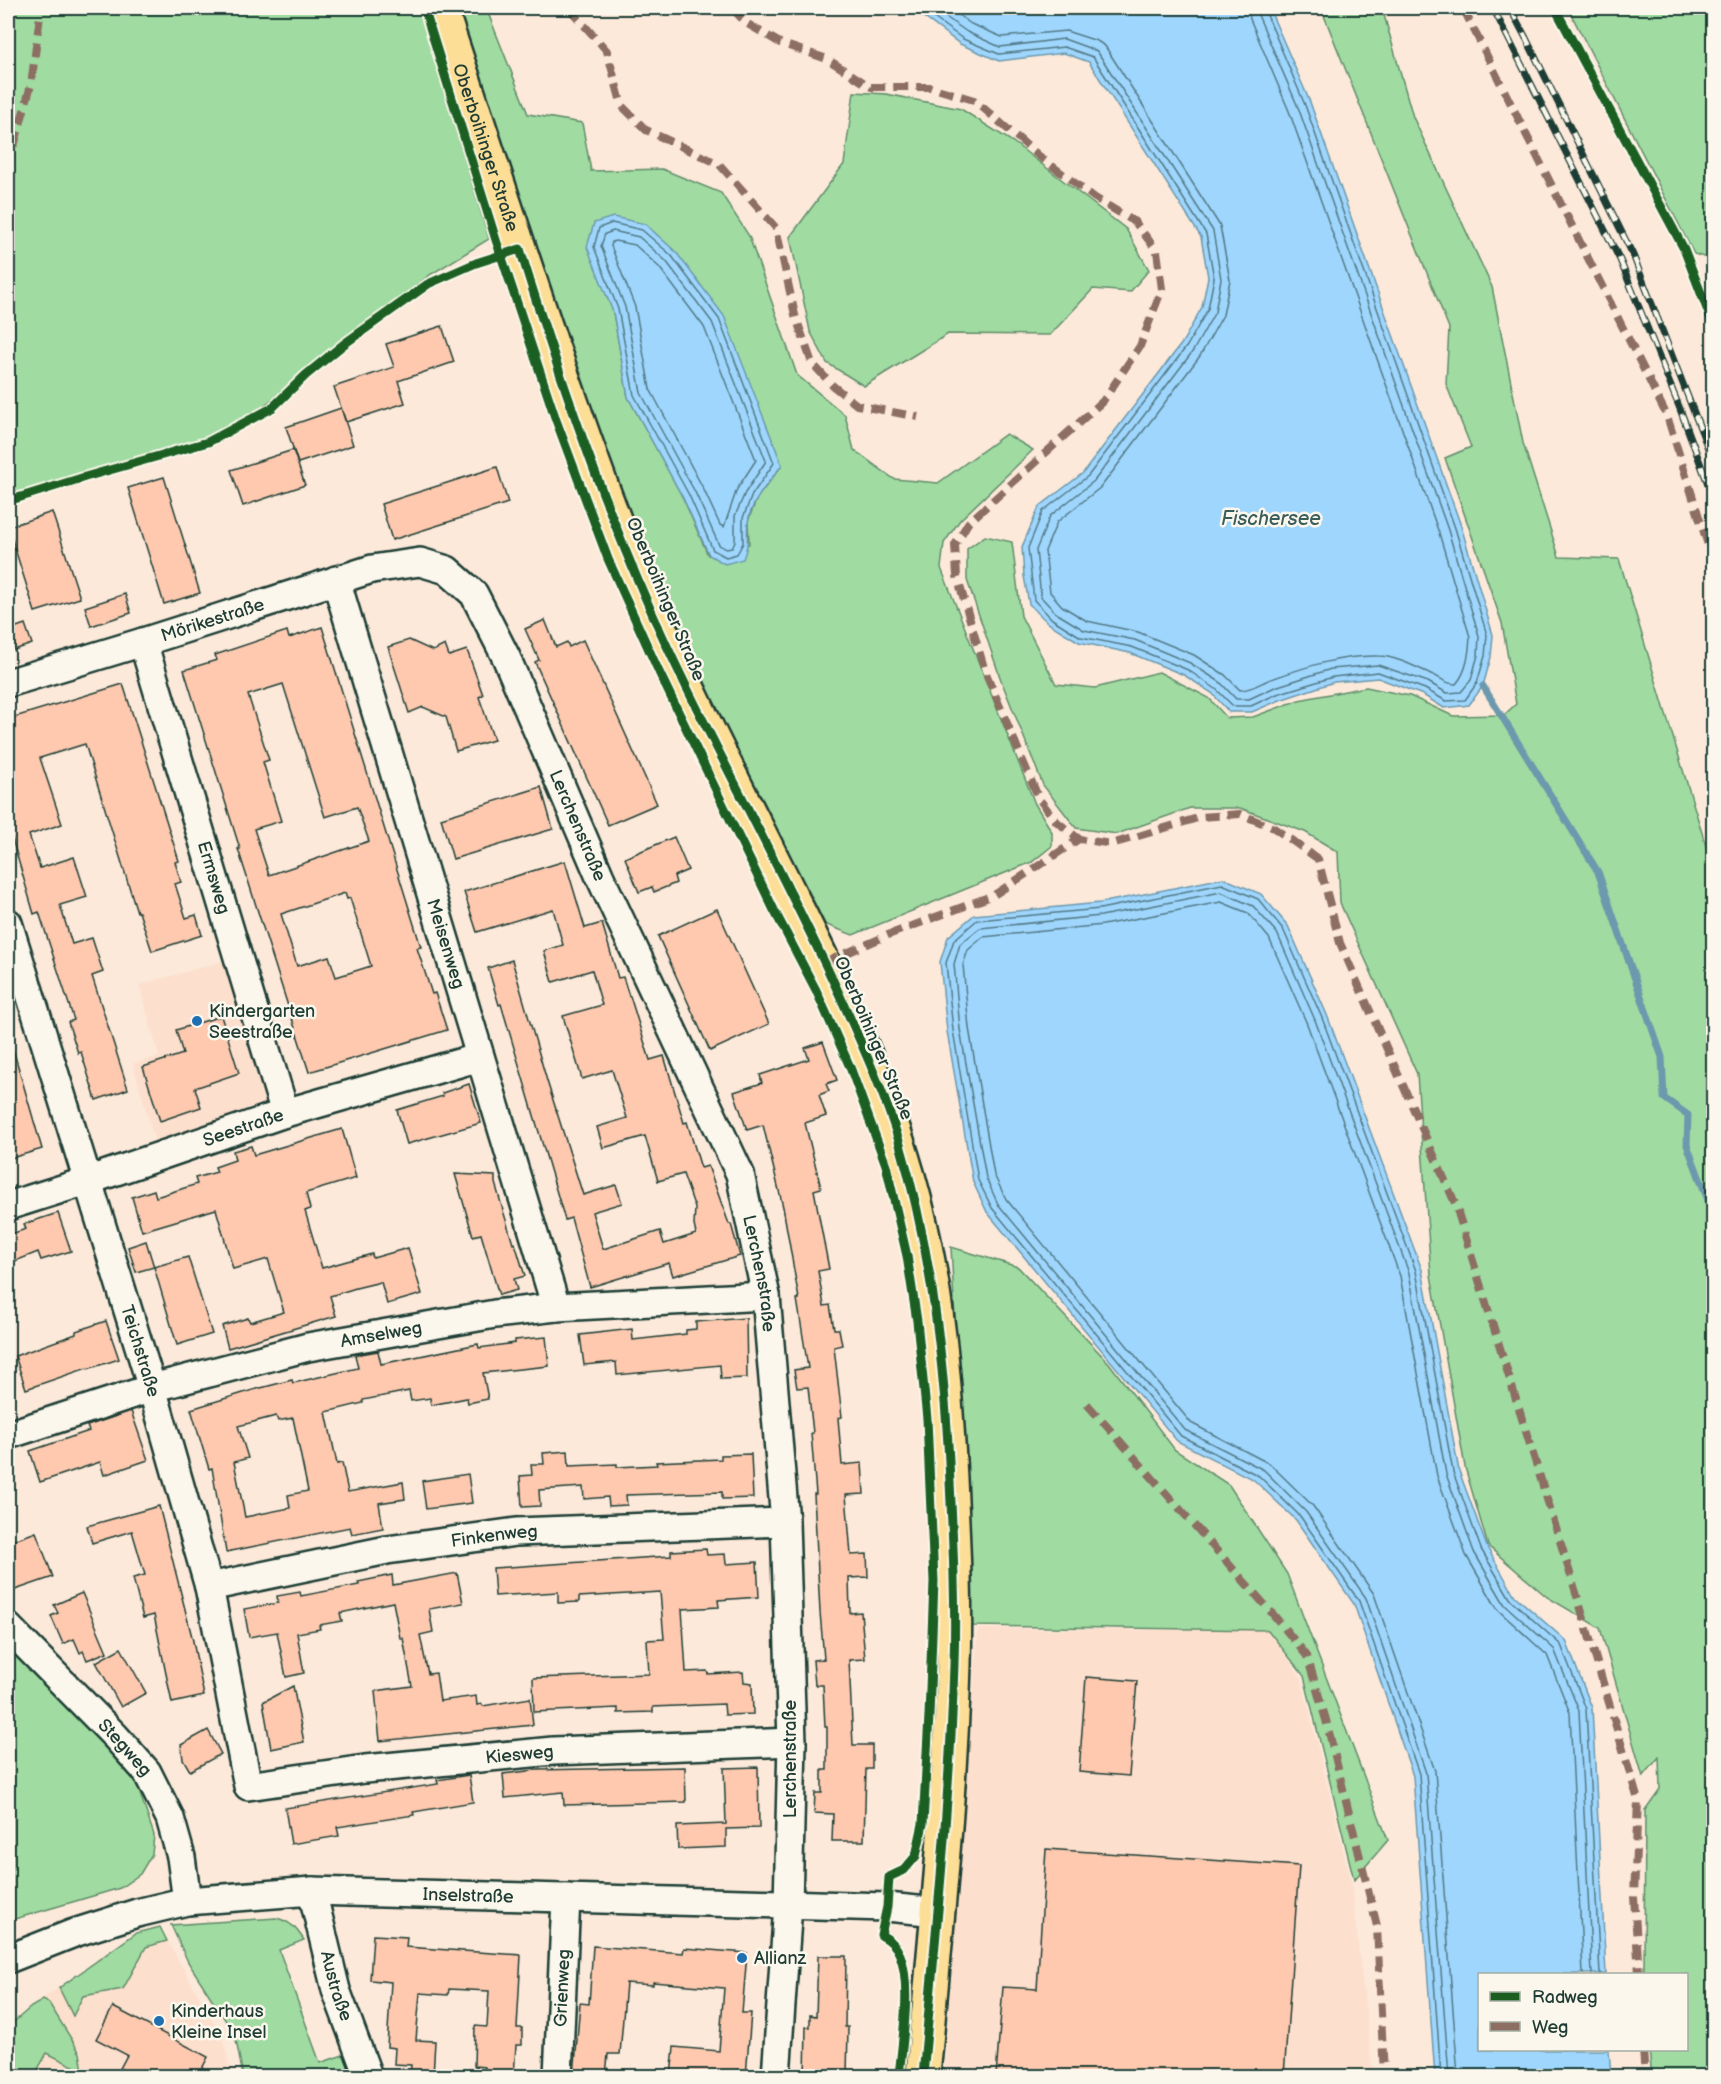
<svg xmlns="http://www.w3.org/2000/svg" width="1721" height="2084" viewBox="0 0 1721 2084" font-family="'Balsamiq Sans',sans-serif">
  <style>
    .built { fill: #fddfcd }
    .green { fill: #a0dba1; stroke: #608c6a; stroke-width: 1.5; fill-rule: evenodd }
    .water { fill: #9fd6fe; stroke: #6c99ad; stroke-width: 1.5 }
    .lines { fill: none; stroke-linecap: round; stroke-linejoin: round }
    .shore { stroke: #527a85; stroke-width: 1.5 }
    .stream { stroke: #6c99ad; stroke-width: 7 }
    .building { fill: #fec9af; stroke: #1f3d34; stroke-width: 1.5; fill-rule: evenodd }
    .minor-casing { stroke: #1f3d34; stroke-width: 32 }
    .major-casing { stroke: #1f3d34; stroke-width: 38 }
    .minor { stroke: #fbf7ec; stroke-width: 27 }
    .major { stroke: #fcde96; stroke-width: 33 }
    .rail-casing { stroke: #1f3d34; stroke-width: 7 }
    .rail { stroke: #fbf7ec; stroke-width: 4.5; stroke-dasharray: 14; stroke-linecap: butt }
    .quiet { stroke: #8d6e63; stroke-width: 8; stroke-dasharray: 15 8; stroke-linecap: butt }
    .cycleway-casing { stroke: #fbf7ec; stroke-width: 13 }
    .cycleway { stroke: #1b5e20; stroke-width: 9 }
    .poi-dot { fill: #1f6fb2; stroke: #fbf7ec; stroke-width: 2 }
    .labels { text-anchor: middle; stroke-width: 5; stroke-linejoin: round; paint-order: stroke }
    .street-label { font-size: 18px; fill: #1f3d34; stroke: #fbf7ec }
    .poi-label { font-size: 18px; fill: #1f3d34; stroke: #fbf7ec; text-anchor: start }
    .water-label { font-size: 20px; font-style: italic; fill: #395c5c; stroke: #fbf7ec }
  </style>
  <rect width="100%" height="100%" fill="#fce9da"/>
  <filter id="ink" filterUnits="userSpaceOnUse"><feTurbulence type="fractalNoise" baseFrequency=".0167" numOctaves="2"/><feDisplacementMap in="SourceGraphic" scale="12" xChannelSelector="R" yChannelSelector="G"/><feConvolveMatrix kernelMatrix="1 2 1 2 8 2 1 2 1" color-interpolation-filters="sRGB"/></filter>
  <g filter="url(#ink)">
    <g class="built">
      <path d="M227 960 270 1109 155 1142 133 1064 159 1056 139 985Z"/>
      <path d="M978 1629 1268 1630 1301 1677 1351 1882 1373 2076H944Z"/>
      <path d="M160 1927 220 2034 225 2045 231 2076H8V2027L31 2007 136 1933Z"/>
    </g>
    <g class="green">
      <path d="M8 8H419L489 239 428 276 252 415 205 439 8 498Z"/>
      <path d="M457 8H486L528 114 582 123 591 171 662 169 721 193 749 236 797 375 845 415 854 450 894 479 938 483 1006 434 1033 450 960 520 944 543 941 568 1035 804 1052 832V846L1032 862 853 935 819 922 645 559 544 285ZM613 312 782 465 757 498 748 521 749 544 708 555 683 498 628 397Z"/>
      <path d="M1321 8H1382L1413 117 1492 287 1523 443 1559 557 1619 559 1713 869V2076H1652L1649 2050H1686V1974H1644L1645 1810 1660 1789 1659 1757 1643 1777 1600 1628 1547 1597 1488 1546 1465 1467 1431 1275 1417 1074 1340 903 1338 852 1305 832 1240 808H1190L1117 834 1076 828 1043 785 1001 680 967 580V549L985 536 1012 542 1021 616 1056 684 1095 688 1159 672 1209 698 1227 718 1253 717 1299 700 1366 687 1410 696 1453 716 1504 715 1516 704 1502 623 1445 458 1471 447 1446 384 1449 328Z"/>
      <path d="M1568 8H1713V260L1694 254Z"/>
      <path d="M854 92 886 94 961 109 1013 142 1126 229 1149 270 1130 292 1093 289 1050 335 948 334 864 386 827 363 810 331 790 237 844 164Z"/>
      <path d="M951 1247 1018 1267 1109 1363 1175 1450 1229 1485 1287 1574 1388 1840 1354 1880 1304 1676 1268 1630 972 1626Z"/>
      <path d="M8 1648 125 1765 137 1785 154 1835 152 1854 140 1874 120 1888 8 1921Z"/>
      <path d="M276 1918C290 1921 296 1928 304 1940L279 1950 320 2063 346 2054 354 2076H243L235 2035 188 1962 171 1925Z"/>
      <path d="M160 1927 167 1941 146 1947 123 1989 83 1996 73 2016 59 1988 136 1933Z"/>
      <path d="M43 2000 49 2003 80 2053 83 2071 47 2053 34 2076H8V2027L31 2007Z"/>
    </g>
    <g class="water">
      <path d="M902 8H1269L1310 102 1461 526 1493 635 1491 657 1483 686 1469 705 1444 708 1423 695 1378 678 1334 682 1280 700 1252 712H1229L1212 693 1184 675 1130 653 1079 642 1048 623 1029 604 1024 576 1022 547 1039 507 1083 473 1182 343 1202 307 1208 277 1201 237 1089 62 1064 53 999 61 960 44 914 10Z"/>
      <path d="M613 217 645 224 676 252 724 316 782 465C770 481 751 501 748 522 746 539 750 541 743 559L725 564 709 555 683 498 628 397 613 312 587 247 594 223Z"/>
      <path d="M1223 878 1261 894 1288 926 1327 1015 1422 1270 1459 1471 1487 1547 1515 1596 1566 1641 1592 1708 1606 1974H1480V2050H1609L1611 2076H1435L1413 1776 1354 1604 1296 1520 1254 1480 1177 1441 987 1212 973 1182 947 1031 940 962 948 937 974 915 1100 903Z"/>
    </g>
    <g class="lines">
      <g class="shore">
        <path d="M920 8 963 39 999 54 1064 47 1093 57 1206 234 1214 278 1208 309 1187 346 1088 476 1043 511 1028 548 1034 600 1052 619 1081 637 1132 647 1188 670 1216 689 1233 706H1251L1277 694 1333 677 1378 672 1425 689 1446 701 1465 700 1477 683 1485 656 1487 635 1455 528 1305 105 1264 8"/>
        <path d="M933 8 967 32 1000 47 1064 39 1097 51 1213 231 1221 279 1215 312 1193 351 1094 481 1050 516 1036 550 1041 597 1056 613 1084 630 1135 640 1190 663 1220 682 1236 699H1249L1275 687 1331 669 1378 665 1428 682 1447 693 1461 692 1471 680 1478 655 1479 636 1448 530 1298 107 1258 15 1257 8"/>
        <path d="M948 8 971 24 1002 37 1066 31 1097 41 1105 46 1220 226 1230 280 1223 315 1200 356 1101 487 1057 522 1045 551 1050 592 1062 606 1087 621 1138 632 1194 655 1225 675 1240 690C1252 690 1263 681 1274 678 1308 666 1343 655 1378 656 1395 656 1416 667 1431 674 1440 677 1446 685 1456 684 1467 672 1469 653 1470 637L1439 533 1289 111 1250 19 1248 8"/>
        <path d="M612 223 642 230 671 255 719 319 774 463 752 495 743 518V543L737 554 726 557 713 550 689 495 634 395 618 309 594 247 599 228Z"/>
        <path d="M613 231 639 237 666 261 712 322 766 461 745 493 735 516V541L732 548 726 549 719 545 695 492 641 393 625 307 601 246 605 234Z"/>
        <path d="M615 241 635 245 659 267 704 327 756 460 737 489 724 527 720 525 703 488 650 389 635 307 611 246 612 242Z"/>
        <path d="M1441 2076 1419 1774 1359 1601 1300 1516 1259 1476 1181 1436 992 1208 978 1180 953 1030 946 963 954 940 977 920 1100 909 1222 884 1258 899 1283 929 1322 1018 1416 1271 1453 1472 1481 1549 1511 1600 1561 1645 1586 1709 1600 1974"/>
        <path d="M1449 2076 1426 1773 1366 1598 1306 1512 1264 1470 1185 1430 998 1204 986 1178 960 1029 954 964 960 944 980 928 1101 916 1221 892 1253 906 1277 933 1315 1020 1409 1273 1446 1474 1474 1552 1505 1605 1554 1649 1579 1711 1592 1974"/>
        <path d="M1458 2076 1435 1771 1374 1594 1313 1506 1270 1464 1191 1423 1006 1199 994 1175 969 1028 963 965 968 950 983 937 1103 925 1221 902 1248 913 1269 938 1307 1024 1400 1276 1437 1476 1466 1555 1498 1610 1547 1655 1570 1713 1583 1974"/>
      </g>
      <path class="stream" d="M1483 686 1598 872 1662 1057 1664 1098 1688 1115 1687 1145 1714 1216"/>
    </g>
    <g class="building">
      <path d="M442 326 454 362 398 381 405 403 346 422 334 387 394 367 386 344Z"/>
      <path d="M341 408 353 445 298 463 286 427Z"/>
      <path d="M293 450 305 485 243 506 231 470Z"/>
      <path d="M497 467 508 503 392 540 381 504Z"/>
      <path d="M164 477 200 593 164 604 128 488Z"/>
      <path d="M52 512 80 598 35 612 8 527Z"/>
      <path d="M125 594 131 613 91 626 85 607Z"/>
      <path d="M545 620 556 647 567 642 569 647 583 640 657 804 608 825 535 662 539 660 525 629Z"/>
      <path d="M25 624 32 644 8 652V630Z"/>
      <path d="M322 627 421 947 417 948 432 994 435 993 447 1030 309 1072 238 849H240L184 670 217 660 215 655 287 631 289 638ZM283 684 325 817 357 807 369 841 269 875 254 829 281 821 263 762 269 760 248 695ZM345 893 347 899 350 898 371 966 336 977 329 956 297 966 281 914Z"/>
      <path d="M409 640 433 651 445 645 449 656 467 650 483 695 479 697 494 740 456 751 446 717 423 707 409 713 388 647Z"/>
      <path d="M123 684 179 861 175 862 181 882 175 884 186 918 196 915 202 935 152 951 139 912H137L85 744 40 758 62 824 29 835 40 868 74 857 87 897 60 905 72 944 92 938 103 972 92 976 128 1089 96 1100 81 1052 78 1053 68 1022 74 1020 39 912 34 914 8 825V719Z"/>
      <path d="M541 787 553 829 453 859 441 818Z"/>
      <path d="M674 837 688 870 674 876 676 883 654 892 652 887 639 892 625 858Z"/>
      <path d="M565 861 585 928 602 923 618 978 623 977 629 996H630L650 1060 664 1056 684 1123 687 1122 701 1168 708 1166 729 1224H731L740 1256 673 1276 669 1263 590 1287 571 1218 565 1220 501 1004 499 1005 488 968 512 960 547 1081 583 1195 616 1185 622 1203 592 1212 603 1249 660 1231 664 1244 696 1234 694 1225 695 1208 683 1174 658 1181 645 1136 603 1148 597 1127 627 1118 612 1070 582 1079 563 1016 602 1005 592 970 553 982 544 951 563 945 553 909 477 932 464 892Z"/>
      <path d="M717 909 769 1024 710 1051 658 936Z"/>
      <path d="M221 1016 239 1073 195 1088 201 1107 160 1121 143 1067 183 1054 176 1030Z"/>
      <path d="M823 1042 837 1080 826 1084 829 1091 819 1095 826 1116 805 1123 821 1188 814 1190 829 1269 818 1271 824 1306 830 1305 834 1329H839L842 1345 834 1347 842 1417 838 1418 842 1465 862 1463 863 1479 864 1494 846 1495 851 1555 867 1554 868 1577 849 1578 850 1613 861 1612 865 1659 849 1660 853 1745H872V1769H866L864 1841H832L833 1814 814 1813 815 1793H822V1770H827V1727H825L823 1685H815L813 1660 824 1659 820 1612 814 1494H816L811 1433H813L808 1387 797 1388 794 1370 808 1368 797 1299H799L783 1207 763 1125 747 1130 734 1092 762 1083 760 1075 809 1059 805 1048Z"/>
      <path d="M13 1049 42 1149 8 1159V1050Z"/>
      <path d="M469 1084 481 1123 407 1144 397 1110 443 1096 442 1093Z"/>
      <path d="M342 1129 356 1178 306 1193 310 1209 305 1211 322 1268 372 1254 373 1258 408 1248 422 1294 387 1304 381 1282 356 1288 330 1296 336 1316 228 1348 222 1326 248 1318 250 1322 284 1312 268 1259 233 1269 216 1209 142 1231 132 1197 154 1190 156 1197 197 1184 195 1178 217 1172 215 1167 235 1160 233 1151 251 1146 254 1155Z"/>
      <path d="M455 1174 495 1176V1183L513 1244 515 1243 525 1276 514 1279 517 1290 499 1295 481 1234 473 1236Z"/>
      <path d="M58 1213 71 1251 41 1260 38 1252 8 1264V1235L26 1229 24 1224Z"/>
      <path d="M146 1241 154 1267 136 1272 128 1247Z"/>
      <path d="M188 1257 212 1334 177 1345 154 1267Z"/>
      <path d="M746 1318 747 1378 721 1379 720 1365 617 1375 616 1362 584 1365 580 1335 632 1329 633 1340 686 1334V1330L696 1329V1322Z"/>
      <path d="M106 1321 119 1359 88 1369 87 1368 26 1389 15 1356 76 1334V1331Z"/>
      <path d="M546 1337 549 1366 483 1373 488 1399 468 1403 467 1398 431 1405 430 1398 411 1401 409 1391 363 1400V1403L326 1412 337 1464 342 1463 348 1492 403 1482 405 1499 379 1503 383 1528 352 1534 350 1527 226 1552 212 1468 209 1469 191 1409 253 1390 292 1380 293 1383 358 1368 355 1355 378 1351 381 1364 478 1344 479 1348 515 1343V1340ZM276 1416 278 1421 293 1418 308 1491 288 1495 290 1508 245 1517 234 1462 248 1458 238 1426Z"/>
      <path d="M131 1411 148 1460 104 1475 100 1462 40 1482 30 1451 89 1431 87 1426Z"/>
      <path d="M568 1451 569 1466 617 1464V1467L657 1465 656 1462 721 1459V1455L751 1454 753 1498 722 1499V1492L626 1495 627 1505 609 1506 608 1497 584 1499 583 1487 539 1490 540 1506 522 1507 520 1476 532 1475 531 1464H544L543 1453Z"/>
      <path d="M468 1474 472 1503 426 1509 422 1481Z"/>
      <path d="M159 1506 193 1641 204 1696 172 1703 154 1615 143 1618 133 1578 145 1575 132 1531 92 1543 87 1526Z"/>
      <path d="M36 1532 53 1577 12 1591 8 1579V1555L13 1553 9 1542Z"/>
      <path d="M706 1549 707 1555 725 1554 726 1564 757 1562 759 1597 718 1600 719 1607 682 1609 686 1672 707 1671 708 1674 743 1672 744 1682 752 1683 753 1714 725 1715 724 1704 653 1707V1712L618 1713V1708L534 1712 533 1678 649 1674 647 1640 664 1639 660 1592 579 1597V1602L558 1603V1592L495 1596 493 1568 671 1556V1551Z"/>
      <path d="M457 1573 463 1603 429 1609 433 1632 420 1635 428 1674 436 1673 440 1701 476 1696 477 1705 482 1704 483 1706 530 1698 533 1725 380 1741 375 1691 412 1686 403 1638H400L393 1602 340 1613 342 1621 319 1625 320 1629 297 1633 304 1673 286 1677 277 1632 249 1637 244 1609 278 1603 277 1596 300 1592 301 1596 359 1585 358 1582 392 1575 393 1585Z"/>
      <path d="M82 1593 107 1652 87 1660 83 1651 80 1653 74 1639 63 1644 51 1616 58 1613 54 1605Z"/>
      <path d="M121 1648 146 1693 121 1707 96 1662Z"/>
      <path d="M1086 1677 1137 1681 1129 1776 1079 1772Z"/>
      <path d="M293 1686 304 1742 271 1749 263 1702Z"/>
      <path d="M208 1730 221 1754 190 1771 183 1759 181 1745Z"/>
      <path d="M685 1767 686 1802 564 1805 563 1792 505 1798 503 1774 536 1770Z"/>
      <path d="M758 1767 759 1828 726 1829V1847L678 1849 677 1826 726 1824 724 1768Z"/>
      <path d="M469 1775 473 1802 413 1812 414 1815 337 1827 339 1836 291 1844 285 1808 438 1784 437 1780Z"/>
      <path d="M1046 1849 1299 1866 1284 2076H996L1003 1987 1037 1989Z"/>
      <path d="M373 1935 407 1937 406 1947 521 1955 517 2028H522V2045H516L514 2076H485V2067L474 2066 475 2026 487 2027 489 1991 449 1989 448 1995 420 1993 416 2040 435 2041 433 2076H410L411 2065 394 2064 395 2048 387 2047 391 1982 370 1980Z"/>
      <path d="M593 1946 683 1953 684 1948 747 1953 742 2013H751L746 2076H671L674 2047 719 2051 724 1988 653 1982V1985L626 1983 620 2054H608L606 2076H574L580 2003 589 2004Z"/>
      <path d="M818 1956H846L845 2027H848L847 2076 805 2075 806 2027H810V2015L816 2016Z"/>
      <path d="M113 2007 208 2057 198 2076H116L127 2055 96 2039Z"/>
    </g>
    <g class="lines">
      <defs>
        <g id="minor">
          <path id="s1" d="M336 580 556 1307"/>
          <path id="s2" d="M143 642 285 1113"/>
          <path id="s3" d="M8 683 143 642 372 569 420 562 447 570 474 594 506 657 600 877 740 1174 766 1296 785 1522 792 1742 788 1905 776 2076"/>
          <path id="s4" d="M8 923 152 1388 209 1587 248 1786 365 1769 553 1751 792 1742"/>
          <path id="s5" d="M8 1206 87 1181 285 1113 480 1057"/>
          <path id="s6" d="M8 1435 152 1388 308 1347 495 1314 556 1307 766 1296"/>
          <path id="s7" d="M209 1587 387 1550 516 1532 785 1522"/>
          <path id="s8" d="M8 1627 115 1736 147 1772 170 1818 181 1857 187 1901"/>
          <path id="s9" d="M312 1891 336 1990 368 2076"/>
          <path id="s10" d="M8 1959 74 1933 137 1913 187 1901 312 1891 887 1907 937 1912"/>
          <path id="s11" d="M558 2076 566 1898"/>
        </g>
        <g id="major">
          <path id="s12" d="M440 8C482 135 523 263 567 390 591 458 615 527 644 593 689 697 741 796 791 897 847 1008 899 1119 924 1241 940 1319 946 1400 950 1479 953 1541 956 1602 954 1664 950 1802 935 1939 923 2076"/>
        </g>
      </defs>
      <use href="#minor" class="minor-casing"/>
      <use href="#major" class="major-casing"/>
      <use href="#minor" class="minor"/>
      <use href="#major" class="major"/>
      <defs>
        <g id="rail">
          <path d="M1493 8 1620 260 1680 409 1714 500"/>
          <path d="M1510 8 1526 38 1633 255 1714 464"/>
        </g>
      </defs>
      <use href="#rail" class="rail-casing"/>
      <use href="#rail" class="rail"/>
      <g class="quiet">
        <path d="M569 8 607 51 622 106 646 130 719 164 776 228 795 315 812 363 833 386 857 405 918 417"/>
        <path d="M732 8 746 23 780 43 827 59 871 87H930L974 100 1039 156 1095 198 1135 222 1157 251 1162 289 1140 346 1103 401 968 523 955 545 957 576 985 671 1039 799 1056 821 1079 839"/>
        <path d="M1463 8 1667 416 1714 564"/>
        <path d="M8 168 31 85 41 8"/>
        <path d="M824 963 888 935 994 895 1079 839 1112 844 1201 817 1240 814 1274 828 1318 859 1340 943 1455 1203 1578 1599 1638 1800 1634 1897 1639 1974"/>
        <path d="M1087 1404 1272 1613 1307 1656 1326 1720 1377 1926 1384 2076"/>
        <path d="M1643 2050 1645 2076"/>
      </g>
      <defs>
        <g id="cycleway">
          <path d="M424 8 496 240 556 420 608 559 659 672 774 910 816 990 850 1067 886 1165 907 1256 917 1321 927 1419 934 1581 929 1716 923 1824 916 1856 904 1870 889 1877 887 1907 881 1935C890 1940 896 1945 900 1955 912 1985 902 2043 899 2076"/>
          <path d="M1555 8 1684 249 1714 327"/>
          <path d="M8 501 85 477 208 442 272 408 306 375 344 344 428 284 476 263 520 249C566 398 618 548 687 688 738 792 793 893 841 998 862 1045 884 1092 899 1141 932 1251 945 1367 950 1482 953 1543 956 1604 954 1664 950 1802 935 1939 923 2076"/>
        </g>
      </defs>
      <use href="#cycleway" class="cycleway-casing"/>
      <use href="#cycleway" class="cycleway"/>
    </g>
  </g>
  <g class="poi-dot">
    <circle cx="197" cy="1021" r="6"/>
    <circle cx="742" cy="1958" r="6"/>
    <circle cx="159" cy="2021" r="6"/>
  </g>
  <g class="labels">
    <g class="street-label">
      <text dy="6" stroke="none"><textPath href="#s12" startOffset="147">Oberboihinger Straße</textPath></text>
      <text transform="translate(666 599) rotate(67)" y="6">Oberboihinger Straße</text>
      <text dy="6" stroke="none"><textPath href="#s3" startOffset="214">Mörikestraße</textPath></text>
      <text dy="6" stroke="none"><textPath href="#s3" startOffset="748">Lerchenstraße</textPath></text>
      <text dy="6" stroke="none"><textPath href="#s2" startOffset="246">Ermsweg</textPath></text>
      <text dy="6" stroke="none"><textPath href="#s1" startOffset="380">Meisenweg</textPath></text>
      <text transform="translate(874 1038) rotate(67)" y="6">Oberboihinger Straße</text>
      <text dy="6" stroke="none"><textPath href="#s5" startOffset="248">Seestraße</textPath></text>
      <text dy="6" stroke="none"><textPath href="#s3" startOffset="1234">Lerchenstraße</textPath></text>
      <text dy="6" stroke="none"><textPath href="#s6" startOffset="387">Amselweg</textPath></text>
      <text dy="6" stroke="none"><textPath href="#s4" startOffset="448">Teichstraße</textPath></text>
      <text dy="6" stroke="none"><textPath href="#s7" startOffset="290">Finkenweg</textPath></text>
      <text dy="6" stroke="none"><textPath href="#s8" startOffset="168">Stegweg</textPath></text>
      <text dy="6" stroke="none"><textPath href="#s4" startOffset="1170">Kiesweg</textPath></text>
      <text transform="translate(790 1759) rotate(-90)" y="6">Lerchenstraße</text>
      <text dy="6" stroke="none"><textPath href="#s10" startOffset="470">Inselstraße</textPath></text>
      <text dy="6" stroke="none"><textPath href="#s9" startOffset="98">Austraße</textPath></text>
      <text dy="6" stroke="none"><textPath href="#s11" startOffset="88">Grienweg</textPath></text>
    </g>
    <g class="poi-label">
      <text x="209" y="1017">Kindergarten<tspan x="209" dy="21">Seestraße</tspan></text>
      <text x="754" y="1964">Allianz</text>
      <text x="171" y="2017">Kinderhaus<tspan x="171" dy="21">Kleine Insel</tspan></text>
    </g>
    <g class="water-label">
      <text x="1271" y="525">Fischersee</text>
    </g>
  </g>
  <rect width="1721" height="2084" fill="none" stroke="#fbf7ec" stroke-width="30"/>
  <rect x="15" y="15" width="1691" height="2054" fill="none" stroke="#1f3d34" stroke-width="2" filter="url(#ink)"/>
  <rect x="1478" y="1973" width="210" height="78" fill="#fbf7ec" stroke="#a3ada2" stroke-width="1.5"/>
  <rect x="1490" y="1992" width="30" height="9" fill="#1b5e20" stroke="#a3ada2" stroke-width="1.5"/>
  <text x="1532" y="2003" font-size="18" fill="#1f3d34">Radweg</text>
  <rect x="1490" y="2022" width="30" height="9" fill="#8d6e63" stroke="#a3ada2" stroke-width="1.5"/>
  <text x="1532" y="2033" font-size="18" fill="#1f3d34">Weg</text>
</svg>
